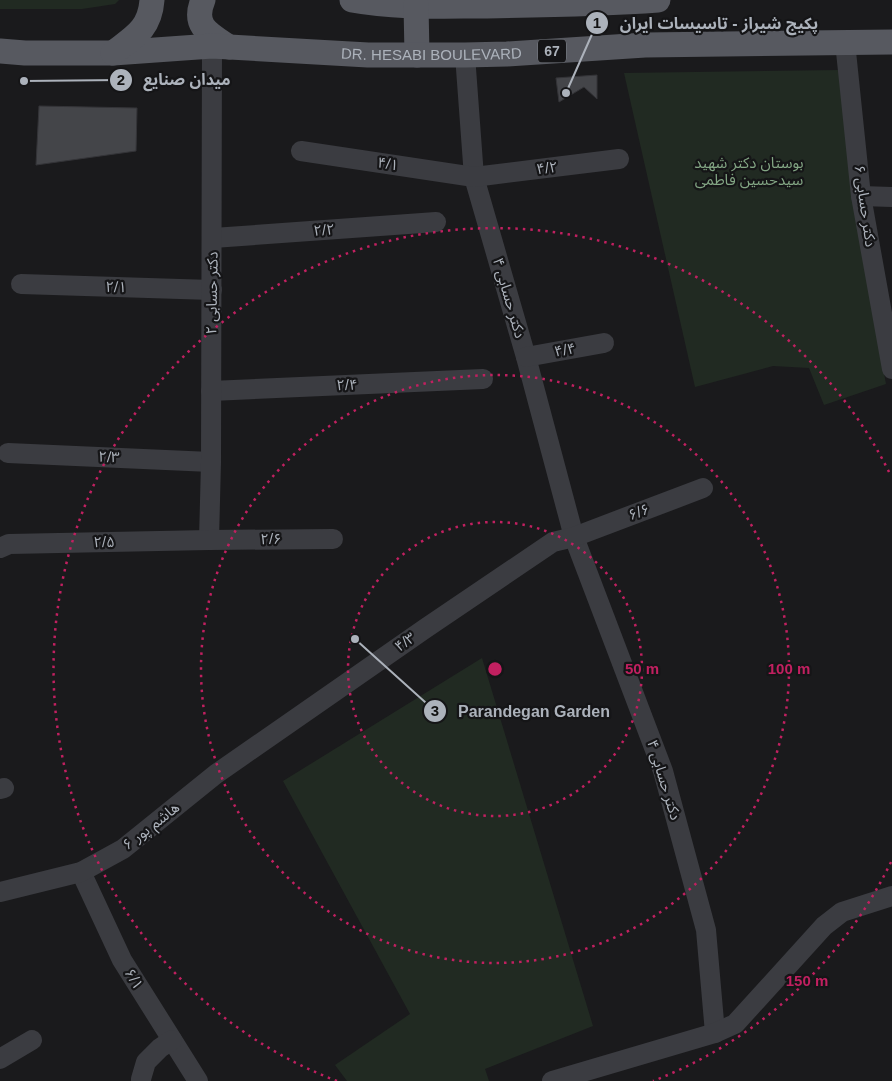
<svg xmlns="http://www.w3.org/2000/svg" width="892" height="1081" viewBox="0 0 892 1081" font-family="Arial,'Noto Sans Arabic',sans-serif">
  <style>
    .green { fill: #212a22 }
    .building { fill: #444549; stroke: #343438 }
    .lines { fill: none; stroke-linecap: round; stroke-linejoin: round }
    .minor { stroke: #3b3c41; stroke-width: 20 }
    .major { stroke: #575960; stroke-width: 25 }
    .ring { fill: none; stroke: #c12060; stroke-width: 2.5; stroke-dasharray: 2.5 5 }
    .labels { text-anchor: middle; stroke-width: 4.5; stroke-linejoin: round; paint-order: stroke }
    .shield { fill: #151517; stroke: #7f838a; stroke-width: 1 }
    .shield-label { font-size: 14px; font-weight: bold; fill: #acb2bb }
    .street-label { font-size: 15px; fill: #acb2bb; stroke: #151517 }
    .park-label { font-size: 15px; fill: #83a684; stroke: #151517 }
    .centre { fill: #c12060; stroke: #151517; stroke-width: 2.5 }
    .ring-label { font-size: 15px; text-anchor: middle; font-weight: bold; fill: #c12060; stroke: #151517; stroke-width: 4.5; stroke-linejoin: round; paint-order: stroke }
    .leader { fill: none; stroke: #acb2bb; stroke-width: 2 }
    .callout-dot { fill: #acb2bb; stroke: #151517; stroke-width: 2 }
    .mark-label { font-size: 15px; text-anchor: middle; font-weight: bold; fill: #111 }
    .callout-label { font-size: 16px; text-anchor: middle; font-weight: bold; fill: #acb2bb; stroke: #151517; stroke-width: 4.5; stroke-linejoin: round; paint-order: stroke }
  </style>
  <rect width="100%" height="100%" fill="#1a1a1c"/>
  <g class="green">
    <path d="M0 0H119L115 4 82 9H0Z"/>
    <path d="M840 70 852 197 886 384 824 405 809 368 773 366 695 387 624 73Z"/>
    <path d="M482 658 593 1026 485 1069 489 1081H347L335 1065 410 1014 283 781Z"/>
  </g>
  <g class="building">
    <path d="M597 75V99L584 87 559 102 556 78Z"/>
    <path d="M39 106 137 108 136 151 36 165Z"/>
  </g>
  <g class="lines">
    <g class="minor">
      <path d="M845 42 861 196 892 369"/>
      <path d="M465 55 474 177 526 357 574 537 663 771 706 930 715 1033"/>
      <path d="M301 151 474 177 619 159"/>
      <path d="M861 196 892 197"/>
      <path d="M213 238 436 222"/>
      <path d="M21 284 212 290"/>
      <path d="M526 357 604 343"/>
      <path d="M211 391 483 379"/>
      <path d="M8 453 211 462"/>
      <path d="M209 540 211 462 212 46"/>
      <path d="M0 548 9 544 209 540 333 539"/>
      <path d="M0 789 4 788"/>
      <path d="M81 872 122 960 198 1081"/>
      <path d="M0 892 81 872 123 849 216 774 426 628 553 542 574 537 703 488"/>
      <path d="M0 1059 32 1040"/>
      <path d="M141 1081V1079L146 1062 160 1048 172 1040"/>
      <path d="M552 1081 715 1033 735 1024 824 926 842 912 892 896"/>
    </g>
    <g class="major">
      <path d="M203 0C192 26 209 34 229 47"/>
      <path d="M352 0C396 8 441 6 486 6 543 5 601 4 658 0"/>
      <path d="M416 5 417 55"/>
      <path id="s1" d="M0 51 25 53H113L212 46 368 55H465L507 54 645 45 892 42"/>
      <path d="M113 53C134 37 150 29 152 0"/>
    </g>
  </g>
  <g class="ring">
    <circle cx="495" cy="669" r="147"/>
    <circle cx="495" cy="669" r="294"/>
    <path d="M891 862A441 441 0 0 1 653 1081M337 1081A441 441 0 1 1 891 476"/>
  </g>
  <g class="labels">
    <rect class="shield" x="538" y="39.5" width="28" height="23" rx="4"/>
    <g class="shield-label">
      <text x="552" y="56">67</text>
    </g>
    <g class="street-label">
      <text dy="5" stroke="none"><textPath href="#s1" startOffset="432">DR. HESABI BOULEVARD</textPath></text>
      <text transform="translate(388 164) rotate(9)" y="5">۴/۱</text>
      <text transform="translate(547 168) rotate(-7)" y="5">۴/۲</text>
      <text transform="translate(865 206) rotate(82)" y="5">۶ دکتر حسابی</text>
      <text transform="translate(324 230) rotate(-4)" y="5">۲/۲</text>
      <text transform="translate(116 287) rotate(2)" y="5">۲/۱</text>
      <text transform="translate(212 293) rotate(-89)" y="5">دکتر حسابی ۲</text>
      <text transform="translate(509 298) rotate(74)" y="5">دکتر حسابی ۴</text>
      <text transform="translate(565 350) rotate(-10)" y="5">۴/۴</text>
      <text transform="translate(347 385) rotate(-2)" y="5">۲/۴</text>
      <text transform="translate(109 457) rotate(3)" y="5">۲/۳</text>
      <text transform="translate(639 512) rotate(-21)" y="5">۶/۶</text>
      <text x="271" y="544">۲/۶</text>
      <text transform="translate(104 542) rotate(-1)" y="5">۲/۵</text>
      <text transform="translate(405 642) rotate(-35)" y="5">۴/۳</text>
      <text transform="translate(664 780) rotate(73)" y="5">۴ دکتر حسابی</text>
      <text transform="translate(151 826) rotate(-38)" y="5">هاشم پور ۶</text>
      <text transform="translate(134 979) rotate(58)" y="5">۶/۱</text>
    </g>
    <g class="park-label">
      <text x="749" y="168">بوستان دکتر شهید<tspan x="749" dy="17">سیدحسین فاطمی</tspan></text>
    </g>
  </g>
  <circle cx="495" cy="669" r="8" class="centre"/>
  <g class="ring-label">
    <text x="642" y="674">50 m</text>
    <text x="789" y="674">100 m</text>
    <text x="807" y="986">150 m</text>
  </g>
  <path class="leader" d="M566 93L597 23M24 81L121 80M355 639L435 711"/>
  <g class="callout-dot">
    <circle cx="566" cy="93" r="5"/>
    <circle cx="24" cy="81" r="5"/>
    <circle cx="355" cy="639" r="5"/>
    <circle cx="597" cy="23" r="12"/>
    <circle cx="121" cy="80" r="12"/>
    <circle cx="435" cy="711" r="12"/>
  </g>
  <g class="mark-label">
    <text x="597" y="28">1</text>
    <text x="121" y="85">2</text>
    <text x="435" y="716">3</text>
  </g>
  <g class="callout-label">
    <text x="719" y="29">پکیج شیراز - تاسیسات ایران</text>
    <text x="187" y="85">میدان صنایع</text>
    <text x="534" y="717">Parandegan Garden</text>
  </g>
</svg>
